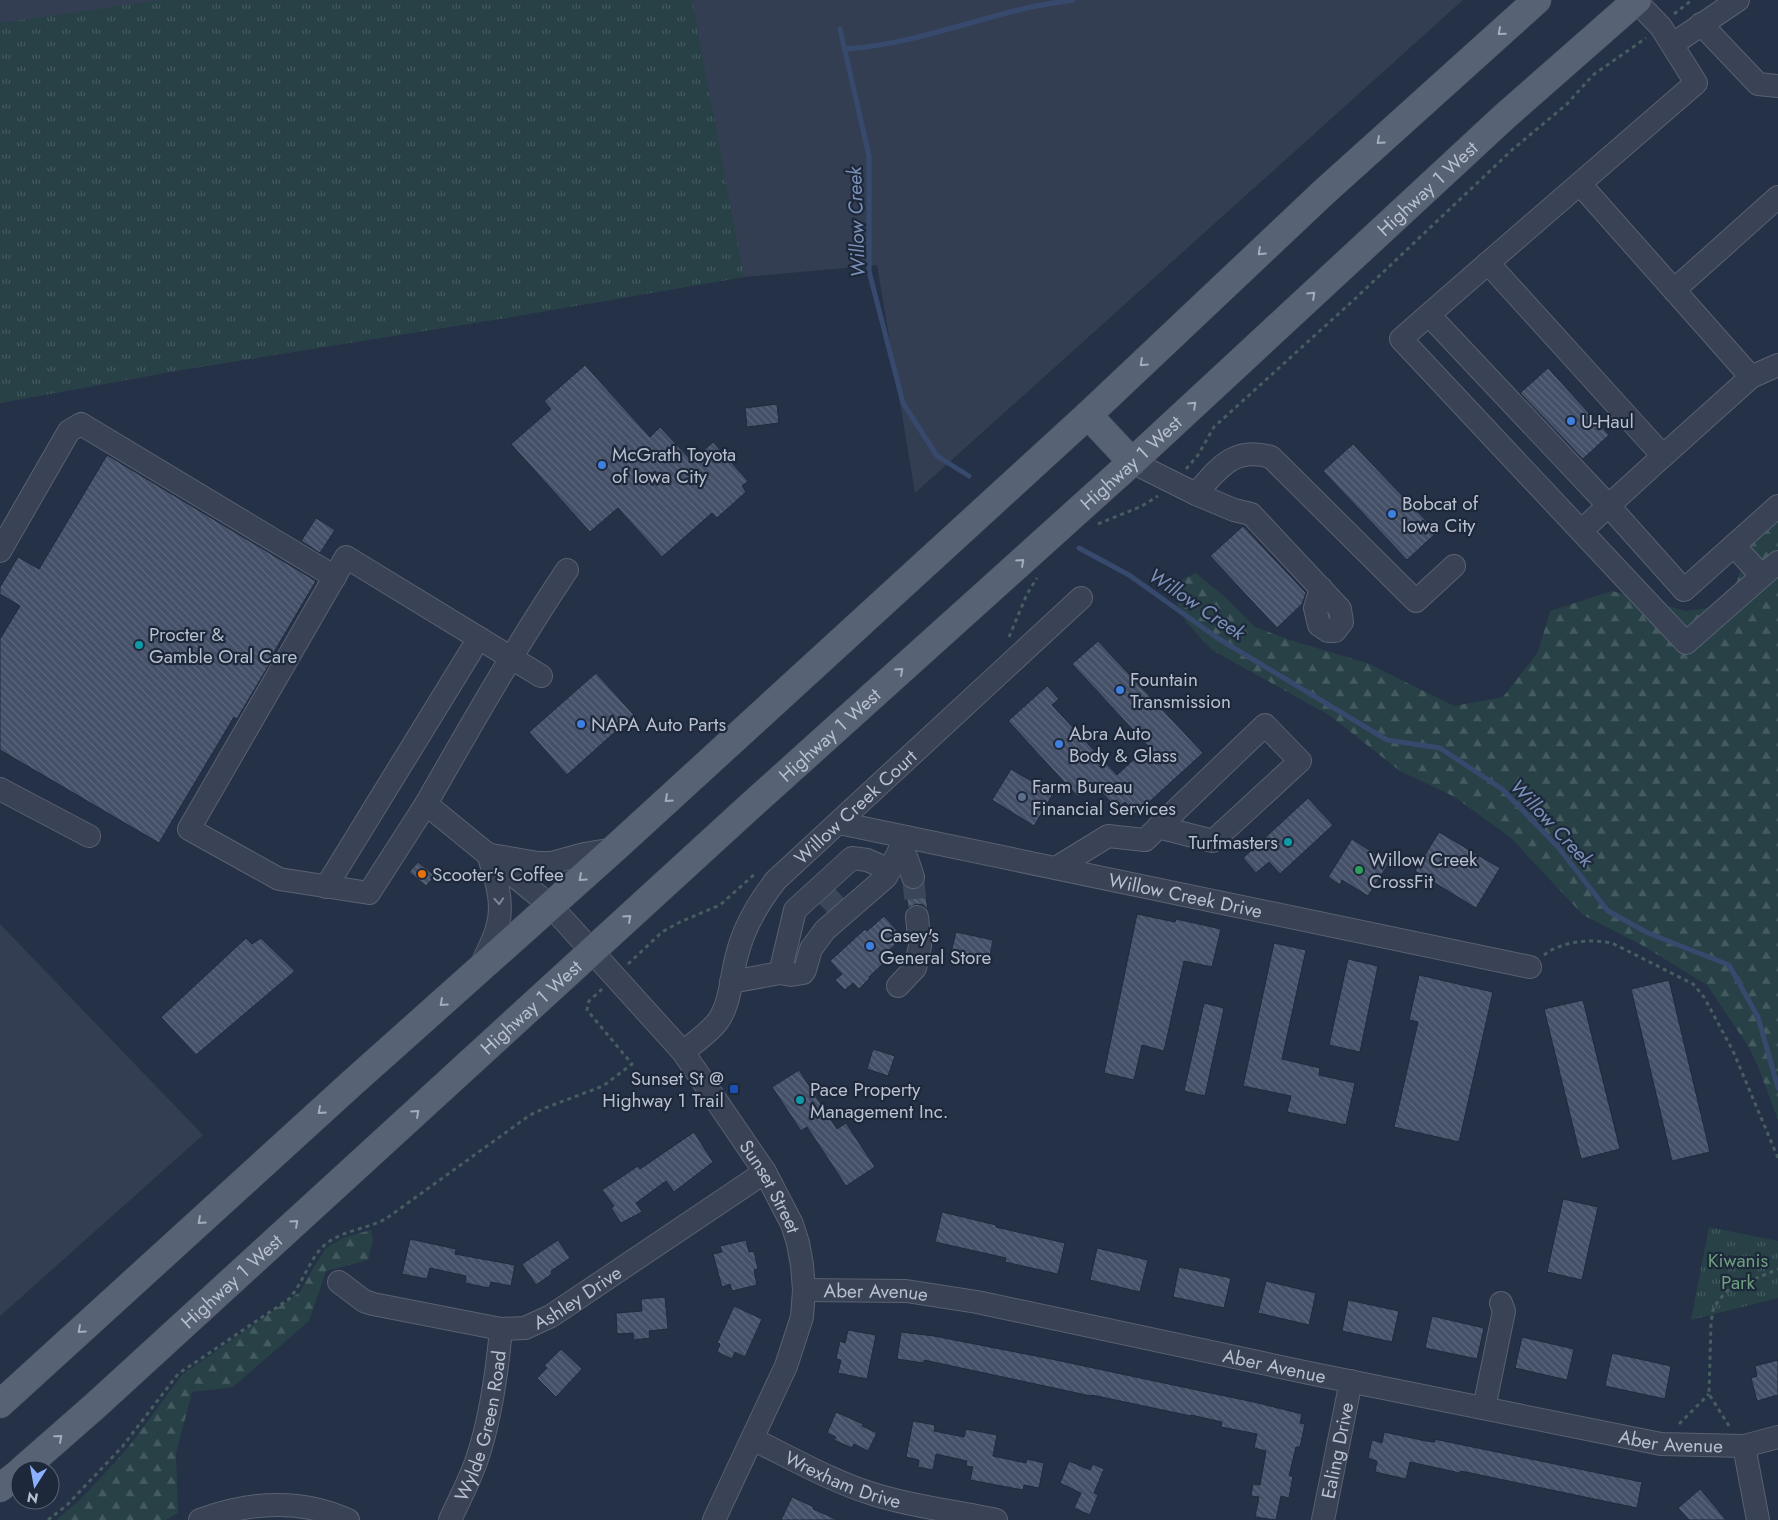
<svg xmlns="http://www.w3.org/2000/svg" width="1778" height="1520" viewBox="0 0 1778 1520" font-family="Jost,sans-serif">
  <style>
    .airport { fill: #343e53 }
    .grass { fill: url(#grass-tufts) }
    .forest { fill: url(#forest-firs) }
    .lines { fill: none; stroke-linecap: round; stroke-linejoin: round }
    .stream { stroke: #374a6e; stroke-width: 5 }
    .building { fill: url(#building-back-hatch); stroke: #212a3d }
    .minor-tunnel { stroke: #3b465a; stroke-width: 22; stroke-dasharray: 22 11; stroke-linecap: butt }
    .minor-casing { stroke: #596172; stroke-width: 24 }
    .major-casing { stroke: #444c5e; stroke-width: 29 }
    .path { stroke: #465e62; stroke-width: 3; stroke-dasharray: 4 4; stroke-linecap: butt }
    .minor { stroke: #3a4355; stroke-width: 22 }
    .major { stroke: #586275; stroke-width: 28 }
    .oneway { stroke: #a5acbc }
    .oneway2 { stroke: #7f8798 }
    .shop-dot { fill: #3f7fe0; stroke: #1e283b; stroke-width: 2 }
    .culture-dot { fill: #0f9aa8; stroke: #1e283b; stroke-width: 2 }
    .service-dot { fill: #5c6f8a; stroke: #1e283b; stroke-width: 2 }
    .leisure-dot { fill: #2e9e5b; stroke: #1e283b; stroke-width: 2 }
    .food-dot { fill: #e8710a; stroke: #1e283b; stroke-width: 2 }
    .transit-dot { fill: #1a4fb4; stroke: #1e283b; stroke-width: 2 }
    .labels { text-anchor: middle; stroke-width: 4.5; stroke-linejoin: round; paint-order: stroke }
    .street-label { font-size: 19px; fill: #b8bfce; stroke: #1e283b }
    .poi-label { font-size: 19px; fill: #b8bfce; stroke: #1e283b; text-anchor: start }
    .park-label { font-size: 19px; fill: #6da17d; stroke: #1e283b }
    .water-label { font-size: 20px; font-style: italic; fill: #7c91b8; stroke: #1e283b }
  </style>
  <defs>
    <pattern id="grass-tufts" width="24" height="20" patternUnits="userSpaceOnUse" patternTransform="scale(1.25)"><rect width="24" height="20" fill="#274147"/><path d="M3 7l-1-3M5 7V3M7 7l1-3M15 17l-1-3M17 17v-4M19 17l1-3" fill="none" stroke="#445b60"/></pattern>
    <pattern id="forest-firs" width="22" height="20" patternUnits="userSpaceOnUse" patternTransform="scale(1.25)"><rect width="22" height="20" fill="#274147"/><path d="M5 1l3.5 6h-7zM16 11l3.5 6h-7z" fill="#445b60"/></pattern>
    <pattern id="building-back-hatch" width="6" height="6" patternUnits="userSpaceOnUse" patternTransform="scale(1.25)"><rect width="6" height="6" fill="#445068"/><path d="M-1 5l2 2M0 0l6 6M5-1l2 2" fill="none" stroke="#5d677c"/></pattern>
  </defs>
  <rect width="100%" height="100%" fill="#253146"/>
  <g class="airport">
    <path d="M0 0H1463L915 493 877 265 744 277 517 316 181 370 0 403Z"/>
    <path d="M0 924 203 1135 0 1316Z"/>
  </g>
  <g class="grass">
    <path d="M159 0H692L744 277 517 316 181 370 0 403V23Z"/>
    <path d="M1709 1227 1778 1241V1298L1691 1320Z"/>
  </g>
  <g class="forest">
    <path d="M1778 518V1120L1757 1064 1748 1046 1707 985 1640 944 1583 915 1510 837 1453 796 1400 771 1329 715 1212 650 1186 622 1177 604 1175 583 1196 573 1225 597 1255 627 1296 642 1367 663 1454 706 1503 697 1538 652 1550 611 1612 591 1686 611 1729 605 1749 545Z"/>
    <path d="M371 1230 373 1240 368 1260 326 1271 309 1321 233 1387 192 1392 176 1454 178 1513 166 1520H56L81 1499 127 1449 182 1375 300 1292 315 1265 326 1248 345 1237Z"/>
  </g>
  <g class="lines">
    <g class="stream">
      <path d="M840 29 869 156V271L903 403 937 456 969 476"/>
      <path d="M845 49C908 45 969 21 1031 7 1045 4 1059 2 1073 0"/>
      <path d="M1079 548 1129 575 1219 639 1387 740 1440 748 1502 789 1558 847 1608 911 1648 933 1729 965 1758 1017 1778 1088"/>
    </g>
  </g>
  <g class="building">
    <path d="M585 365 650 437 660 427 692 461 713 442 748 481 742 486 746 492 717 518 712 513 662 557 618 508 590 532 511 444 551 409 544 401Z"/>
    <path d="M1548 368 1609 435 1583 459 1520 393Z"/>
    <path d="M777 404 779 423 747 427 745 408Z"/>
    <path d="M1353 444 1437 532 1407 560 1323 471Z"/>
    <path d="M107 455 316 581 274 652 276 653 237 719 234 717 159 843 0 750V639L20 606 0 594V587L18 557 39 569Z"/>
    <path d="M316 518 335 530 320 553 301 541Z"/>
    <path d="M1243 526 1306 593 1302 604 1277 628 1210 556Z"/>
    <path d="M1098 641 1203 753 1136 814 1125 802 1117 809 1093 783 1078 797 1008 721 1047 686 1059 699 1052 705 1117 775 1148 746 1072 664Z"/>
    <path d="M596 673 634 715 567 775 529 732Z"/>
    <path d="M1011 769 1053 794 1034 826 992 800Z"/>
    <path d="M1308 798 1333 825 1280 874 1269 862 1256 873 1243 858Z"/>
    <path d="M1439 832 1500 868 1476 908 1415 871Z"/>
    <path d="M1352 839 1389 863 1368 896 1342 880 1340 885 1328 877Z"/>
    <path d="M418 862 435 876 426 886 409 872Z"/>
    <path d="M905 887 911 890H917L921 887 922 898 926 897 928 910 923 905 916 904 908 908Z"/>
    <path d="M1137 914 1175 922 1176 919 1221 929 1212 967 1184 961 1164 1051 1142 1045 1134 1080 1104 1073Z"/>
    <path d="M884 916 903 937 884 955 888 959 869 977 870 978 859 989 853 983 845 990 835 980 842 974 830 961 865 929 867 931Z"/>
    <path d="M956 932 993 940 989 961 951 953Z"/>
    <path d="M246 938 252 944 261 938 295 971 196 1055 161 1017Z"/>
    <path d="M1274 943 1306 950 1282 1059 1320 1068 1319 1075 1355 1083 1346 1125 1287 1112 1291 1096 1243 1086Z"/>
    <path d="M1348 959 1378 966 1360 1052 1329 1045Z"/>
    <path d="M1419 975 1493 992 1459 1142 1394 1127 1418 1022 1409 1020Z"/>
    <path d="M1669 980 1710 1152 1672 1161 1631 989Z"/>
    <path d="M1583 1000 1620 1149 1581 1159 1544 1009Z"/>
    <path d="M1204 1003 1224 1008 1205 1096 1184 1091Z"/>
    <path d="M873 1049 895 1056 888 1076 867 1069Z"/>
    <path d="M799 1070 837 1129 846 1123 875 1167 846 1186 807 1127 801 1131 772 1087Z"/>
    <path d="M694 1132 713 1162 674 1192 666 1181 636 1203 642 1212 621 1223 611 1208 614 1206 602 1190 638 1166 640 1169Z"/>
    <path d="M1563 1199 1598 1207 1582 1280 1547 1272Z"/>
    <path d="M942 1212 996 1225V1227L1065 1243 1058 1274 1005 1262 1006 1258 935 1242Z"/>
    <path d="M410 1239 456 1249 455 1254 515 1265 511 1286 491 1282 489 1288 465 1283 466 1276 430 1268 427 1279 402 1274Z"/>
    <path d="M558 1240 570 1258 551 1271 552 1274 536 1285 522 1264Z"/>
    <path d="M746 1240 749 1252 754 1251 758 1269 754 1270 757 1285 732 1291 730 1284 722 1287 713 1254 722 1252 720 1246Z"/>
    <path d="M1097 1248 1148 1260 1140 1292 1090 1280Z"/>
    <path d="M1179 1267 1231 1278 1224 1308 1173 1297Z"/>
    <path d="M1266 1281 1316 1293 1309 1325 1258 1313Z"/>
    <path d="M665 1297 668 1329 649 1331 650 1338 634 1340 633 1333 617 1334 616 1313 642 1311 641 1299Z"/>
    <path d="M1348 1300 1399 1311 1392 1342 1342 1331Z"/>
    <path d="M734 1306 762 1319 745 1357 735 1352 732 1359 717 1352 720 1344 717 1343Z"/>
    <path d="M1432 1316 1484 1328 1477 1359 1425 1348Z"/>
    <path d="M848 1330 876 1335 867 1379 838 1373 841 1360 836 1359 840 1341 845 1343Z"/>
    <path d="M901 1332 934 1336 1051 1359 1258 1403 1302 1414 1300 1423 1305 1424 1300 1447H1296L1289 1476H1293L1289 1498 1281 1496 1276 1520 1255 1517 1259 1497 1251 1496 1253 1484 1260 1485 1266 1451 1254 1448 1257 1434 1221 1427 1222 1422 1191 1415V1416L1092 1395 1091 1396 924 1360V1363L897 1359Z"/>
    <path d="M1522 1337 1574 1349 1567 1380 1515 1368Z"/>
    <path d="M561 1349 582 1369 556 1397 537 1378 547 1368 544 1366Z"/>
    <path d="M1612 1353 1671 1366 1665 1399 1605 1386Z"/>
    <path d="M1778 1360V1395L1757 1401 1751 1378 1757 1376 1755 1366Z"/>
    <path d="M836 1412 863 1424 862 1426 877 1433 868 1451 854 1444 852 1448 834 1440 836 1437 827 1433Z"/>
    <path d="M913 1421 935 1425 934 1431 964 1437 966 1429 997 1435 993 1456 1026 1463 1027 1459 1044 1463 1039 1488 1024 1485 1023 1490 970 1480 973 1467 966 1466 967 1461 936 1454 933 1470 918 1467 919 1460 906 1457Z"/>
    <path d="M1384 1432 1426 1441 1435 1442 1434 1439 1642 1482 1637 1508 1461 1471 1460 1473 1410 1462 1406 1479 1375 1472 1377 1461 1368 1458 1372 1440 1382 1443Z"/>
    <path d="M1069 1461 1090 1470 1093 1464 1104 1469 1094 1493 1098 1495 1090 1515 1074 1508 1081 1493 1060 1483Z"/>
    <path d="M1700 1489 1717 1509 1726 1520H1689L1678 1508Z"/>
    <path d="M792 1497 814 1507 813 1509 838 1520H781Z"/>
  </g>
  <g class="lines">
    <g class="minor-tunnel">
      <path d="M913 877 917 917"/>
      <path d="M824 893 842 912"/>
    </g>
    <defs>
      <g id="minor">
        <path d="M1701 24 1758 84 1778 86"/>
        <path d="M1673 44 1738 0"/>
        <path d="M1580 184 1751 377"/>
        <path d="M1488 263 1401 339 1686 643 1778 562"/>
        <path d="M1674 290 1778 197"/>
        <path d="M1429 315 1608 505 1684 590 1778 506"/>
        <path d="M1663 456 1751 377 1778 365"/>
        <path d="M1132 462 1196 494 1234 510 1251 514 1340 609 1342 622 1335 631H1328L1319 625 1315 608 1321 588"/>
        <path d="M1196 494C1218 469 1233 446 1271 457L1416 601 1454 566"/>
        <path d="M1582 530 1663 456 1488 263 1696 83 1661 27 1636 1"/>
        <path d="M1734 546 1762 576"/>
        <path d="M0 551 69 431 81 424 335 577"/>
        <path id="s1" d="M567 570C516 646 471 725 426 804L551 906 683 1052 765 1172 792 1224 798 1243 802 1265 804 1290 802 1317 786 1366 714 1520"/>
        <path d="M0 789 89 836"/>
        <path d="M426 804 369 893 279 879 189 829 346 557 541 676"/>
        <path id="s2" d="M839 823 1530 967"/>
        <path d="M901 848 907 859 913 877"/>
        <path d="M491 855 538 863H551L584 854 614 849"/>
        <path d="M1056 868 1108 836 1145 840 1265 725 1300 761 1213 841 1158 827"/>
        <path d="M326 887 479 638"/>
        <path d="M480 968C486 954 495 939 498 924 504 901 495 876 488 854"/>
        <path d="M780 973 795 910 852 858 867 860 890 870"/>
        <path d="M731 982 780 973 791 975 803 973 805 970 811 949 825 930 886 877 906 837"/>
        <path d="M898 986 915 968 920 946 917 917"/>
        <path id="s3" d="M683 1052C694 1043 709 1033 718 1021 731 1003 731 976 737 955 744 926 758 903 776 880L1081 598"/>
        <path id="s4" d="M339 1282 364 1301 373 1304 501 1329 525 1328 551 1316 765 1172"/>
        <path id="s5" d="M804 1290 906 1291 977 1302 1309 1373 1661 1444 1744 1446 1778 1437"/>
        <path d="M1484 1408 1504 1311 1501 1303"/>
        <path id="s6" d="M752 1439C790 1457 833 1482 873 1494 913 1507 955 1511 996 1520"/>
        <path d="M1744 1446 1758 1520"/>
        <path d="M200 1520C249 1502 300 1498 348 1520"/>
        <path id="s7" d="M450 1520C459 1500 470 1480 477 1459 491 1418 497 1373 501 1329"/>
        <path id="s8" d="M1323 1520 1351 1381"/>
      </g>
      <g id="major">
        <path d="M1088 415 1132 462"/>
        <path d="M0 1404 351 1084 614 849 1088 415 1324 192 1537 0"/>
        <path id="s9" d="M22 1470 95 1406 747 809 1132 462 1504 117 1637 0"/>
        <path d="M0 1488 20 1472"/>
      </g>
    </defs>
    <use href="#minor" class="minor-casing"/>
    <use href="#major" class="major-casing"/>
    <g class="path">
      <path d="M1674 14 1692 0"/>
      <path d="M1186 469 1198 455 1214 427 1357 297 1513 149 1567 104 1593 75 1646 38"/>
      <path d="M1098 524 1142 506 1158 496"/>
      <path d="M1009 637 1027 594 1037 578"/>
      <path d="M1544 955C1561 941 1594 938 1614 944L1693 984 1704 997 1733 1051 1778 1158"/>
      <path d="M628 964 662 932 680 922 720 905 756 873"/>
      <path d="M1679 1424 1709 1394"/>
      <path d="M1729 1426 1709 1394 1711 1323 1713 1310 1718 1301 1727 1291 1778 1269"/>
      <path d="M48 1520 67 1505 122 1447 178 1374 289 1299C304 1282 309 1258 326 1244 343 1230 368 1229 387 1218L530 1115 545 1108 603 1086 632 1064 587 1010 589 1001 602 989"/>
    </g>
    <use href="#minor" class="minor"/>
    <use href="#major" class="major"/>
  </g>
  <defs><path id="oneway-chevron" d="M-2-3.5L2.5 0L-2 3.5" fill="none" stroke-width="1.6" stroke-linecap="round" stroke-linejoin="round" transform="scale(1.25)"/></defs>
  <g class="oneway">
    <use href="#oneway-chevron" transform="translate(1501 32) rotate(139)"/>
    <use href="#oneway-chevron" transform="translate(1380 141) rotate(138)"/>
    <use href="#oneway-chevron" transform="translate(1261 252) rotate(137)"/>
    <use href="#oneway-chevron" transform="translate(1312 295) rotate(-43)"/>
    <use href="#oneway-chevron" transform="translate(1143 363) rotate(137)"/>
    <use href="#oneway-chevron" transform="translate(1193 405) rotate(-43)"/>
    <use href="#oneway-chevron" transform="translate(1021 562) rotate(-42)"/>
    <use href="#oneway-chevron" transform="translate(900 671) rotate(-42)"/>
    <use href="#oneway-chevron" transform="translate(668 799) rotate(138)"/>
    <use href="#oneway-chevron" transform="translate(582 878) rotate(138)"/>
    <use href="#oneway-chevron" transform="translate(628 918) rotate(-42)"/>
    <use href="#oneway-chevron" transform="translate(443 1003) rotate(138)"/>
    <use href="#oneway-chevron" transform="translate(321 1111) rotate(138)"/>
    <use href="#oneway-chevron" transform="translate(416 1113) rotate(-42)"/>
    <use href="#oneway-chevron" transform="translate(201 1221) rotate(138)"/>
    <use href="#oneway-chevron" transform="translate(295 1223) rotate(-42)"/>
    <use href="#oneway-chevron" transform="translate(81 1330) rotate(138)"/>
    <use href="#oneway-chevron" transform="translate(59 1438) rotate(-41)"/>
  </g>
  <use class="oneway2" href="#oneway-chevron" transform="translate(499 901) rotate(86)"/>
  <g class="shop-dot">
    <circle cx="1571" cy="421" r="5"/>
    <circle cx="602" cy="465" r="5"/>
    <circle cx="1392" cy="514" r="5"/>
    <circle cx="1120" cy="690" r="5"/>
    <circle cx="581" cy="724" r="5"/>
    <circle cx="1059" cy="744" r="5"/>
    <circle cx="870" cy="946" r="5"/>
  </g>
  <g class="culture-dot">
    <circle cx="139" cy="645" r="5"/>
    <circle cx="1288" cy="842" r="5"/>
    <circle cx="800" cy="1100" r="5"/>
  </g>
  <circle class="service-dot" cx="1022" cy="797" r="5"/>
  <circle class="leisure-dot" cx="1359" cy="870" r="5"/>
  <circle class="food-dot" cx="422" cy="874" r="5"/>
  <rect class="transit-dot" x="729" y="1084" width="10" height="10" rx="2.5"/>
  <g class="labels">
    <g class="street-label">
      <text dy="7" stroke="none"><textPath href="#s9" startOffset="1902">Highway 1 West</textPath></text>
      <text dy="7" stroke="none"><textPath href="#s9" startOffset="1498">Highway 1 West</textPath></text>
      <text dy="7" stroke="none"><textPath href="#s9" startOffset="1092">Highway 1 West</textPath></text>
      <text dy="7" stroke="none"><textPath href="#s3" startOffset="309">Willow Creek Court</textPath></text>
      <text dy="7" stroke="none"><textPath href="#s2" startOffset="354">Willow Creek Drive</textPath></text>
      <text dy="7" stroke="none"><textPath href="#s9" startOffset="688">Highway 1 West</textPath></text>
      <text dy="7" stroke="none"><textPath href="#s1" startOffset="792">Sunset Street</textPath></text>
      <text dy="7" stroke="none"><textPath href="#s9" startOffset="282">Highway 1 West</textPath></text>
      <text dy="7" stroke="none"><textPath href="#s5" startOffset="72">Aber Avenue</textPath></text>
      <text dy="7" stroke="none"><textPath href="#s4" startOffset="256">Ashley Drive</textPath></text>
      <text dy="7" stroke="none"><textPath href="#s5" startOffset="478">Aber Avenue</textPath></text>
      <text dy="7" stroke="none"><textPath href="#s7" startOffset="100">Wylde Green Road</textPath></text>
      <text dy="7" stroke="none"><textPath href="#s5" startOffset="882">Aber Avenue</textPath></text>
      <text dy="7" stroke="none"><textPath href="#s8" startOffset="71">Ealing Drive</textPath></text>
      <text dy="7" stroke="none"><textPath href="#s6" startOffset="100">Wrexham Drive</textPath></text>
    </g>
    <g class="poi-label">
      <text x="1581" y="428">U-Haul</text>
      <text x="612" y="461">McGrath Toyota<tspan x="612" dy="22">of Iowa City</tspan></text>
      <text x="1402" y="510">Bobcat of<tspan x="1402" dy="22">Iowa City</tspan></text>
      <text x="149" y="641">Procter &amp;<tspan x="149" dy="22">Gamble Oral Care</tspan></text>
      <text x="1130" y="686">Fountain<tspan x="1130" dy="22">Transmission</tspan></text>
      <text x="591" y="731">NAPA Auto Parts</text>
      <text x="1069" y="740">Abra Auto<tspan x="1069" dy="22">Body &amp; Glass</tspan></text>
      <text x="1032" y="793">Farm Bureau<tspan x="1032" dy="22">Financial Services</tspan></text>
      <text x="1278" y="849" text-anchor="end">Turfmasters</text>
      <text x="1369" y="866">Willow Creek<tspan x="1369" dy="22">CrossFit</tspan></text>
      <text x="432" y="881">Scooter's Coffee</text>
      <text x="880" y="942">Casey's<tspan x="880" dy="22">General Store</tspan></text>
      <text x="724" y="1085" text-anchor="end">Sunset St @<tspan x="724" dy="22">Highway 1 Trail</tspan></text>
      <text x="810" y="1096">Pace Property<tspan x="810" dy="22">Management Inc.</tspan></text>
    </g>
    <g class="park-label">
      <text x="1738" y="1267">Kiwanis<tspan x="1738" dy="22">Park</tspan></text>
    </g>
    <g class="water-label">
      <text transform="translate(856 222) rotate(-92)" y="7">Willow Creek</text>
      <text transform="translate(1197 604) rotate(34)" y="7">Willow Creek</text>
      <text transform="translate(1552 823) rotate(47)" y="7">Willow Creek</text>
    </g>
  </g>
  <g transform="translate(35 1485) rotate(191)"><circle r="24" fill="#1e283b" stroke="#5c6476"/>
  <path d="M0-4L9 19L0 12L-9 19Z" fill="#8cb0ff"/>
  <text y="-8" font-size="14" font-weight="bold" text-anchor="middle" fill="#b8bfce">N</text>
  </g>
</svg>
